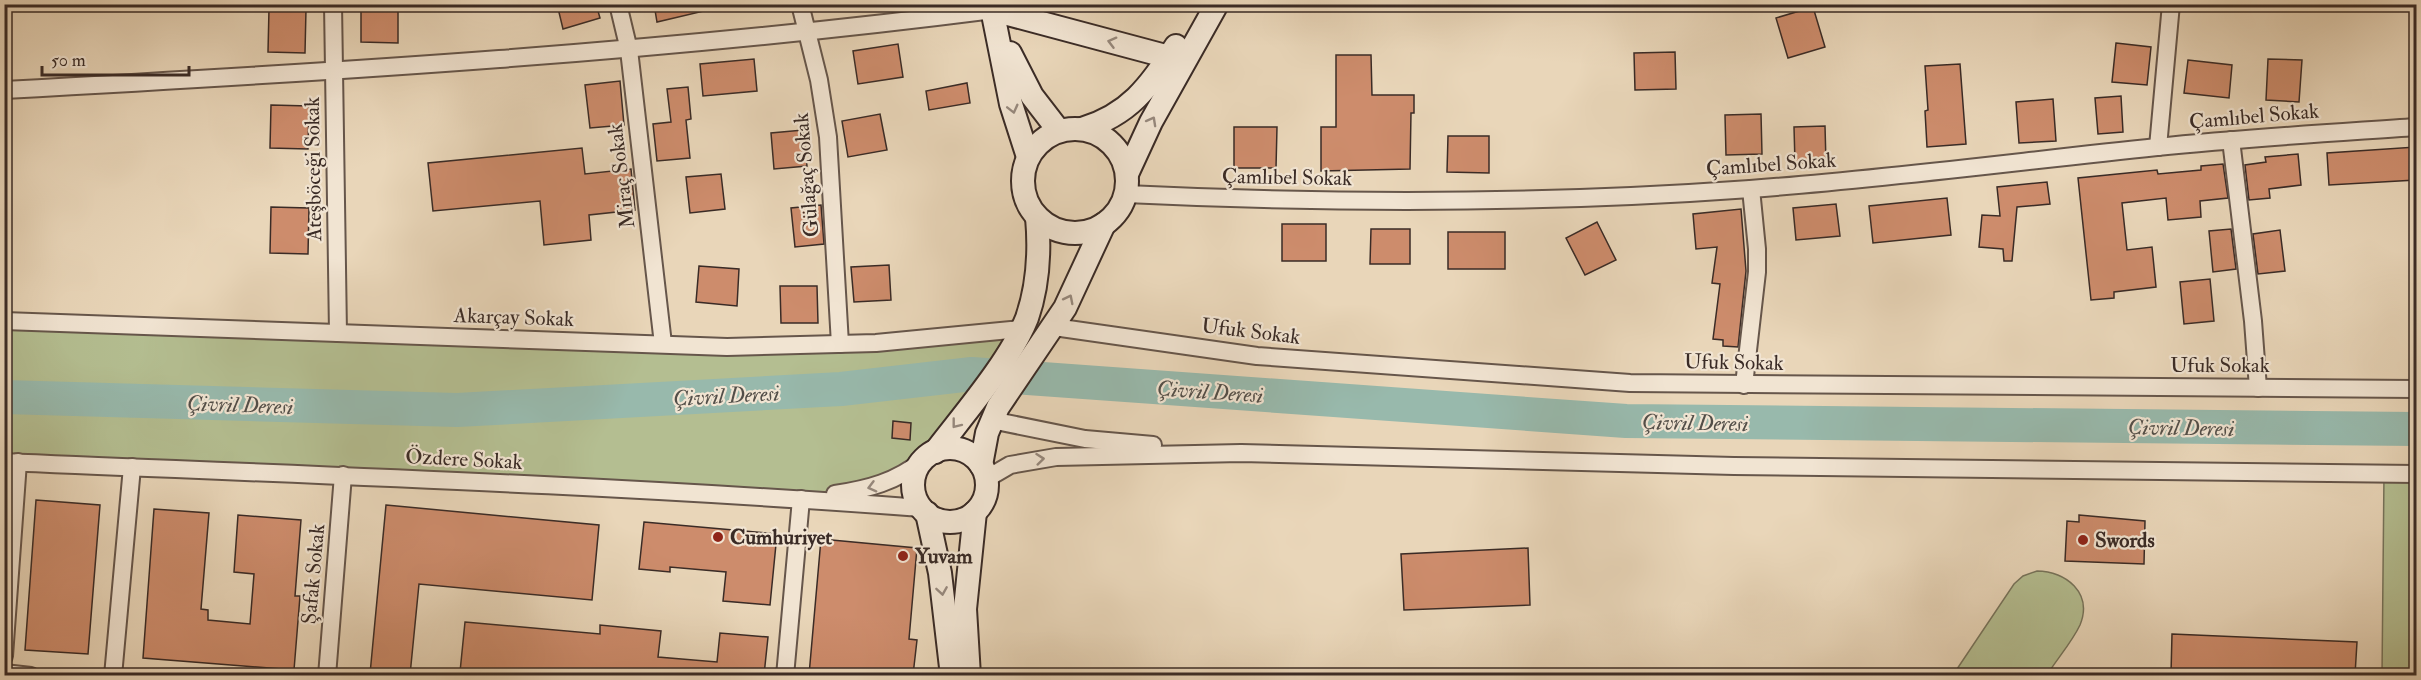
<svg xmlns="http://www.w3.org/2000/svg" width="2421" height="680" viewBox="0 0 2421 680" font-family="'IM FELL Double Pica',serif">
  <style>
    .green { fill: #b4be91; stroke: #77745c; stroke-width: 1.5 }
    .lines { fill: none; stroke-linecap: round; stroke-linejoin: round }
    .river { stroke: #98b9ac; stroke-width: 34 }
    .building { fill: #cd8c6c; stroke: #3a2b26; stroke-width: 1.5 }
    .street-casing { stroke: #66564b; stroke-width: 20 }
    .secondary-casing { stroke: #3a2b26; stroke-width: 26 }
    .street { stroke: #f1e4d2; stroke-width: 16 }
    .secondary { stroke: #f1e4d2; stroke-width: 22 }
    .oneway { stroke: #96887c }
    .poi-dot { fill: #8f2418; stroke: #f1e4d2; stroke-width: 2 }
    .labels { text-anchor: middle; stroke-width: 4.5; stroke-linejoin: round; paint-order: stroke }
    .street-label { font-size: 21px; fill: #3a2b26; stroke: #f1e4d2 }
    .poi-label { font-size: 21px; font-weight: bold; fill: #3a2b26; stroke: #f1e4d2; text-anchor: start }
    .water-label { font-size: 22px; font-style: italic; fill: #524e48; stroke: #f1e4d2 }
  </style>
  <rect width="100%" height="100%" fill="#e9d6b9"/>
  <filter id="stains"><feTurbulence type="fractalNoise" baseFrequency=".00333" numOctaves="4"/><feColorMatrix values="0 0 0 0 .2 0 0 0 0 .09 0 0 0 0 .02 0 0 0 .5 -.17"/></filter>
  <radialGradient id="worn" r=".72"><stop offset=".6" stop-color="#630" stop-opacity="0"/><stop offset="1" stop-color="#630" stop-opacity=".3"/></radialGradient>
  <g class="green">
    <path d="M5 321 727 347 1021 329 935 452 894 479 801 499 5 462Z"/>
    <path d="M2384 474H2416V675L2382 676Z"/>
    <path d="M2037 571C2066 571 2093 593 2080 625 2072 642 2057 659 2047 675H1958L1957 669 2014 584 2023 576Z"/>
  </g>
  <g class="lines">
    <path class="river" d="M4 397 457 410 841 389 972 374 1626 421 2416 429"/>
  </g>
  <g class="building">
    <path d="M361 4H398V43L361 42Z"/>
    <path d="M557 4H596L600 18 563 29Z"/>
    <path d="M654 4H704V11L657 22Z"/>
    <path d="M1813 7 1825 47 1788 58 1776 18Z"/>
    <path d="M269 9H306L305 53 268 52Z"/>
    <path d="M2116 43 2151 47 2147 85 2112 82Z"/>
    <path d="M898 44 903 77 858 84 853 51Z"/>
    <path d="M1675 52 1676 89 1635 90 1634 53Z"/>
    <path d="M1336 55H1371L1372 95H1414V113H1411L1410 169 1321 171V127H1336Z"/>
    <path d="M754 59 757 91 703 96 700 64Z"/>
    <path d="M2268 59 2302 60 2299 102 2266 100Z"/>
    <path d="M2188 60 2232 65 2229 98 2184 93Z"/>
    <path d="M1960 64 1966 144 1927 147 1925 111 1928 110 1925 66Z"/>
    <path d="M620 81 624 125 590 128 585 85Z"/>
    <path d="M967 83 970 103 929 110 926 91Z"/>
    <path d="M688 87 691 119 686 120 690 158 657 161 653 124 671 122 667 89Z"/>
    <path d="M2121 96 2123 132 2098 134 2095 98Z"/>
    <path d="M2053 99 2056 141 2019 143 2016 102Z"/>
    <path d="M271 105 309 106 308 149 270 148Z"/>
    <path d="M880 114 887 150 848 157 842 121Z"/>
    <path d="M1761 114 1762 154 1726 155 1725 115Z"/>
    <path d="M1825 126 1826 163H1795L1794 127Z"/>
    <path d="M1234 127H1277L1276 168H1234Z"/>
    <path d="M803 130 807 166 774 169 771 133Z"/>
    <path d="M1448 136H1489V173L1447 172Z"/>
    <path d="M2416 147V180L2329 185 2327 153Z"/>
    <path d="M582 148 585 174 631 169 635 210 589 215 591 240 544 245 540 201 433 211 428 163Z"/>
    <path d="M2298 154 2301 185 2269 189 2270 198 2249 200 2245 165 2266 162 2265 157Z"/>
    <path d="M2223 164 2228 198 2200 201 2201 217 2168 220 2166 198 2122 203 2127 250 2152 247 2156 287 2114 292V298L2091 300 2078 178 2157 170 2158 174 2201 170V166Z"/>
    <path d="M721 174 725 209 690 213 686 177Z"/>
    <path d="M2047 182 2050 204 2017 207 2012 261H2004L2003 249 1979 247 1982 215 2000 216 1997 187Z"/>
    <path d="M1947 198 1951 235 1873 243 1869 206Z"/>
    <path d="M1836 204 1840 236 1796 240 1793 208Z"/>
    <path d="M821 205 824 244 795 247 791 208Z"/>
    <path d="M271 207 309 208 308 254 270 253Z"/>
    <path d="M1741 209 1746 271 1738 347 1723 346V340L1713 339 1720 284 1712 283 1717 247 1696 249 1693 214Z"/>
    <path d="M1597 222 1616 260 1585 275 1566 238Z"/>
    <rect x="1282" y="224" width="44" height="37"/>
    <path d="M1371 229H1410V264H1370Z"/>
    <path d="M2231 229 2236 269 2213 272 2209 231Z"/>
    <path d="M2280 230 2285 271 2258 274 2253 234Z"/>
    <rect x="1448" y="232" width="57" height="37"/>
    <path d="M889 265 891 300 854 302 851 267Z"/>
    <path d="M699 266 739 269 737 306 696 302Z"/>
    <path d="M2210 279 2214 321 2184 324 2180 282Z"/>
    <path d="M780 286H817L818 323H781Z"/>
    <path d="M893 421 911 423 910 440 892 438Z"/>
    <path d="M36 500 100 505 88 654 25 650Z"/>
    <path d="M386 505 599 525 592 600 419 584 410 675 370 674Z"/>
    <path d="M154 509 209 513 201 609 208 610V620L250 624 254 574 234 572 238 515 301 520 295 596H300L294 670 143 658Z"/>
    <path d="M2079 515 2145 521 2144 564 2065 561 2067 521 2079 522Z"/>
    <path d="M644 522 777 534 770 605 723 601 726 572 670 567V572L639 569Z"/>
    <path d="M821 539 917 548 909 639 917 640 913 675H809Z"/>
    <path d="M1528 548 1530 605 1404 610 1401 554Z"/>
    <path d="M465 622 600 634V625L661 631 658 657 717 662 720 633 768 637 764 675H500L460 672Z"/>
    <path d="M2172 634 2357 642 2355 675 2171 674Z"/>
  </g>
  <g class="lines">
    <defs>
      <g id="street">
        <path d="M333 4 338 333"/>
        <path d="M618 4 629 50 663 344"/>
        <path d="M800 4 819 80 828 137 840 344"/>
        <path d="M4 90C335 72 664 52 993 10"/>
        <path d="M2231 140 2253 321 2258 388"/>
        <path d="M2158 147 2171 4"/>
        <path d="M1126 194C1334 204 1543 204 1750 189 1886 179 2022 161 2157 147 2244 138 2330 133 2416 127"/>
        <path d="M4 321 727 347 876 343 1021 329"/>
        <path d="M1054 327 1257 356 1630 383 2416 389"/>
        <path d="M1744 385 1757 272V249L1751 189"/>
        <path d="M991 420 1085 439 1153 445"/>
        <path d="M4 462C310 475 616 485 921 508"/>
        <path d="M986 479 1010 465 1056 457 1241 453 1734 466 2416 474"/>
        <path d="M835 494C868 489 896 482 923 460"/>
        <path d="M4 656 18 462"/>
        <path d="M4 673 31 676"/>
        <path d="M113 676 132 467"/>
        <path d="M327 676 343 475"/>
        <path d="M785 676 801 499"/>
      </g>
      <g id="secondary">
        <path d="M991 4 1011 104 1028 157"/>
        <path d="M993 10 1169 57"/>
        <path d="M1010 53 1032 96 1059 131"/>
        <circle cx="1075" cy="181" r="52"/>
        <path d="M1082 129C1131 114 1149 86 1176 46"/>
        <path d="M1127 174 1151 122 1217 4"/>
        <circle cx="950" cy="485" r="37"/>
        <path d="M935 452C964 414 1010 361 1027 318 1038 286 1040 250 1037 217"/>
        <path d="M981 465 987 433 998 407 1065 308 1104 224"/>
        <path d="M927 513 940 573 952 676"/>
        <path d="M969 676 965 609 975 512"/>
      </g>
    </defs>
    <use href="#street" class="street-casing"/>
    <use href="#secondary" class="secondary-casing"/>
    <use href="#street" class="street"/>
    <use href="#secondary" class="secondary"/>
  </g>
  <defs><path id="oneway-chevron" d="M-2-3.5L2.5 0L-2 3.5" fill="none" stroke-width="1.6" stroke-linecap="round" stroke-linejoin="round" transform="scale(1.5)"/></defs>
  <g class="oneway">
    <use href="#oneway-chevron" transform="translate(1112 42) rotate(-165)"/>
    <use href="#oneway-chevron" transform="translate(1013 109) rotate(76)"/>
    <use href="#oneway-chevron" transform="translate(1152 121) rotate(-61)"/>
    <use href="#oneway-chevron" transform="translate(1069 299) rotate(-63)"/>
    <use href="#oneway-chevron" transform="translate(956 424) rotate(128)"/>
    <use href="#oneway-chevron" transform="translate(1040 459) rotate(-6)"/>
    <use href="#oneway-chevron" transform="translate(872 487) rotate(165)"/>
    <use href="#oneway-chevron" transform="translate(942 591) rotate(81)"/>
  </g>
  <g class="poi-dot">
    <circle cx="718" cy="537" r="6"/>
    <circle cx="2083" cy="540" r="6"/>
    <circle cx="903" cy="556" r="6"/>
  </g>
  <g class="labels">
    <g class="street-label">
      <text transform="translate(2254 116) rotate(-5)" y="7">Çamlıbel Sokak</text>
      <text transform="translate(1771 164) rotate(-4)" y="7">Çamlıbel Sokak</text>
      <text transform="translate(313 169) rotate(-91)" y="7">Ateşböceği Sokak</text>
      <text transform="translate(806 175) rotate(-95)" y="7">Gülağaç Sokak</text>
      <text transform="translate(621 176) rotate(-97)" y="7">Miraç Sokak</text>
      <text transform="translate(1287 177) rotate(1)" y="7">Çamlıbel Sokak</text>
      <text transform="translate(514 317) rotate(2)" y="7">Akarçay Sokak</text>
      <text transform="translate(1251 331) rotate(7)" y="7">Ufuk Sokak</text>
      <text transform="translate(1734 362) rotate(1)" y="7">Ufuk Sokak</text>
      <text x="2220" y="372">Ufuk Sokak</text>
      <text transform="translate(464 459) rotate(3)" y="7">Özdere Sokak</text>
      <text transform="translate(313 574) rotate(-85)" y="7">Şafak Sokak</text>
    </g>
    <g class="poi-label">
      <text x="730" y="544">Cumhuriyet</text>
      <text x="2095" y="547">Swords</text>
      <text x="915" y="563">Yuvam</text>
    </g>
    <g class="water-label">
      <text transform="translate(1210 391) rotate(4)" y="8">Çivril Deresi</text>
      <text transform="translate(726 395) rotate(-3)" y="8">Çivril Deresi</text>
      <text transform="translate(240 404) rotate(2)" y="8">Çivril Deresi</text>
      <text transform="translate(1695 422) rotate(1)" y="8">Çivril Deresi</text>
      <text transform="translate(2181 427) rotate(1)" y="8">Çivril Deresi</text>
    </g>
  </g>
  <rect width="2421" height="680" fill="none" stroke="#e9d6b9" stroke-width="24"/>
  <rect x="6" y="6" width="2409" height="668" fill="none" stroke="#3a2b26" stroke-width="3"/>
  <rect x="12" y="12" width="2397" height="656" fill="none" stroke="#3a2b26" stroke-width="1.5"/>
  <path d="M42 66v9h147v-9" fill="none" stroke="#3a2b26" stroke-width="3"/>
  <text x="51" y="66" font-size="18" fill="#3a2b26" stroke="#f1e4d2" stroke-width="4.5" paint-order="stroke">50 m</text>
  <rect width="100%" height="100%" filter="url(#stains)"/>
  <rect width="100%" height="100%" fill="url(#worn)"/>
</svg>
